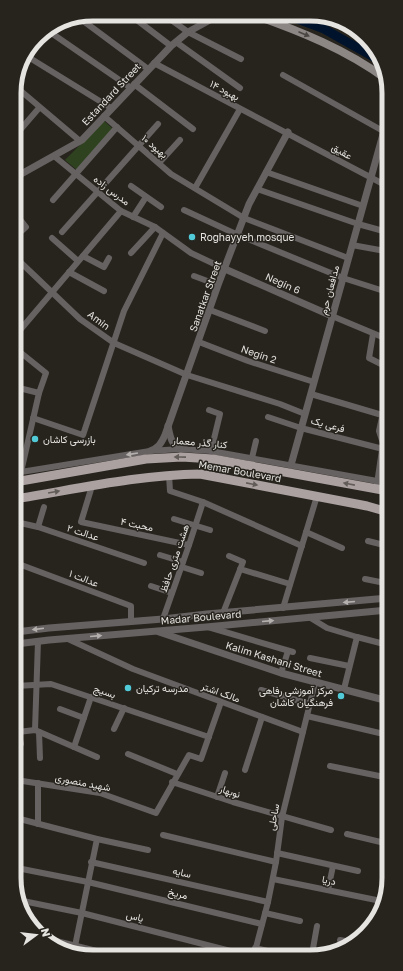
<svg xmlns="http://www.w3.org/2000/svg" width="403" height="971" viewBox="0 0 403 971" font-family="'Golos Text',Vazirmatn,sans-serif">
  <style>
    .park { fill: #2e421f }
    .lines { fill: none; stroke-linecap: round; stroke-linejoin: round }
    .river { stroke: #00132c; stroke-width: 9 }
    .minor { stroke: #676262; stroke-width: 6 }
    .tertiary { stroke: #676262; stroke-width: 7 }
    .secondary { stroke: #8c8685; stroke-width: 8 }
    .primary { stroke: #aaa1a0; stroke-width: 9 }
    .oneway { fill: #4a4642 }
    .oneway2 { fill: #b3b0ae }
    .oneway3 { fill: #625c58 }
    .poi-dot { fill: #52cbd9; stroke: #27241e; stroke-width: 1.5 }
    .labels { text-anchor: middle; stroke-width: 3; stroke-linejoin: round; paint-order: stroke }
    .street-label { font-size: 10px; fill: #e6e4e0; stroke: #27241e }
    .poi-label { font-size: 10px; fill: #e6e4e0; stroke: #27241e; text-anchor: start }
    .rim { fill: none; stroke: #e6e4e0; stroke-width: 5 }
  </style>
  <rect width="100%" height="100%" fill="#27241e"/>
  <path class="park" d="M104 121 113 129 77 170 65 160Z"/>
  <g class="lines">
    <path class="river" d="M287 15 324 29 379 60"/>
    <g class="minor">
      <path d="M129 14 171 46"/>
      <path d="M163 14 188 32 241 59"/>
      <path d="M78 17 148 69"/>
      <path d="M47 30 131 88"/>
      <path d="M176 42 240 88"/>
      <path d="M25 55 111 108"/>
      <path d="M154 63 387 186"/>
      <path d="M283 75 383 131"/>
      <path d="M134 84 193 129"/>
      <path d="M15 86 80 141"/>
      <path d="M104 116 171 174 244 218 348 258"/>
      <path d="M14 137 39 108"/>
      <path d="M54 156 121 211 155 227 191 253 225 269"/>
      <path d="M159 163 180 140"/>
      <path d="M266 172 363 206"/>
      <path d="M131 186 161 207"/>
      <path d="M195 188 240 109"/>
      <path d="M257 189 358 224 387 232"/>
      <path d="M53 200 117 127"/>
      <path d="M184 210 238 235 343 278 387 292"/>
      <path d="M15 213 26 227 15 237"/>
      <path d="M133 217 146 197"/>
      <path d="M62 232 158 124"/>
      <path d="M52 238 78 261"/>
      <path d="M352 245 385 251"/>
      <path d="M131 253 155 227"/>
      <path d="M83 256 104 267 109 258"/>
      <path d="M15 257 80 319 114 343 187 375 280 404 305 414"/>
      <path d="M69 272 104 291"/>
      <path d="M194 276 218 285"/>
      <path d="M210 310 265 331"/>
      <path d="M332 316 387 339"/>
      <path d="M373 334 369 358 387 367"/>
      <path d="M15 336 121 211"/>
      <path d="M199 342 248 361 314 382"/>
      <path d="M15 348 46 373 39 393 21 472 150 451 180 449 211 451 388 483"/>
      <path d="M15 387 39 393"/>
      <path d="M311 394 382 415"/>
      <path d="M209 410 220 414 211 451"/>
      <path d="M268 417 301 428 383 449"/>
      <path d="M33 418 83 435 124 311 163 233"/>
      <path d="M251 462 256 441"/>
      <path d="M169 475 170 491 203 502 302 546"/>
      <path d="M377 484 383 443 379 431 387 395"/>
      <path d="M92 486 81 522 189 545"/>
      <path d="M174 519 210 530"/>
      <path d="M16 522 38 527 144 563"/>
      <path d="M38 527 44 507"/>
      <path d="M306 532 342 548"/>
      <path d="M368 541 388 546"/>
      <path d="M160 555 183 562"/>
      <path d="M16 563 131 606V622"/>
      <path d="M182 567 201 573"/>
      <path d="M240 569 290 584"/>
      <path d="M365 579 380 582 388 586"/>
      <path d="M151 586 172 593"/>
      <path d="M283 608 317 496"/>
      <path d="M223 613 243 562 229 556"/>
      <path d="M309 617 327 628 357 637 388 645"/>
      <path d="M163 619 189 545 203 502"/>
      <path d="M208 627 293 652"/>
      <path d="M68 639 133 669 303 732"/>
      <path d="M310 658 349 666"/>
      <path d="M281 673 288 651"/>
      <path d="M16 686 51 684 209 737"/>
      <path d="M344 689 357 637"/>
      <path d="M261 690 310 704"/>
      <path d="M60 709 84 718"/>
      <path d="M307 716 388 735"/>
      <path d="M16 721 21 744H16"/>
      <path d="M114 729 124 708"/>
      <path d="M35 730 38 641"/>
      <path d="M18 732 35 730 97 757"/>
      <path d="M39 732 40 758"/>
      <path d="M74 747 91 697"/>
      <path d="M128 754 177 774"/>
      <path d="M330 766 389 778"/>
      <path d="M245 770 262 717"/>
      <path d="M16 780 100 793 156 813 189 755 201 759 221 702"/>
      <path d="M172 782 233 802 331 830"/>
      <path d="M38 783V824"/>
      <path d="M217 797 225 773"/>
      <path d="M16 818 97 839 148 850"/>
      <path d="M347 834 389 844"/>
      <path d="M163 835 276 862"/>
      <path d="M277 853 358 871"/>
      <path d="M91 862 268 902"/>
      <path d="M17 868 88 882 262 924"/>
      <path d="M273 879 381 901"/>
      <path d="M328 890 333 866"/>
      <path d="M18 900 82 913 246 955"/>
      <path d="M265 913 300 921"/>
      <path d="M48 939 113 955"/>
      <path d="M340 940 350 942"/>
      <path d="M75 946 97 839"/>
      <path d="M255 948 284 955"/>
      <path d="M312 954 317 926"/>
      <path d="M254 955 268 902 276 862 282 817 315 683"/>
    </g>
    <g class="tertiary">
      <path d="M14 178 82 140 171 46 188 32 219 15"/>
      <path d="M225 269 332 316"/>
      <path d="M168 426C170 435 171 445 180 449"/>
      <path d="M150 451C158 448 161 444 165 435L218 285 249 204 288 132"/>
      <path d="M291 465 387 120"/>
      <path d="M16 632 49 628 163 619 207 614 388 598"/>
      <path d="M159 632 281 673 388 701"/>
      <path d="M16 644 49 640 206 627 388 610"/>
    </g>
    <path class="secondary" d="M254 15C300 31 347 50 386 79"/>
    <g class="primary">
      <path d="M15 482 146 459 182 457 213 459 388 491"/>
      <path d="M15 499C77 489 138 475 200 474L367 506 388 512"/>
    </g>
  </g>
  <defs><path id="oneway-solid" d="M-6-.8H1V-3.2L6.5 0L1 3.2V.8H-6Z"/></defs>
  <use class="oneway" href="#oneway-solid" transform="translate(304 34) rotate(23)"/>
  <g class="oneway2">
    <use href="#oneway-solid" transform="translate(132 454) rotate(171)"/>
    <use href="#oneway-solid" transform="translate(349 602) rotate(175)"/>
    <use href="#oneway-solid" transform="translate(268 621) rotate(-5)"/>
    <use href="#oneway-solid" transform="translate(38 629) rotate(173)"/>
    <use href="#oneway-solid" transform="translate(96 636) rotate(-5)"/>
  </g>
  <g class="oneway3">
    <use href="#oneway-solid" transform="translate(180 457) rotate(-179)"/>
    <use href="#oneway-solid" transform="translate(252 484) rotate(11)"/>
    <use href="#oneway-solid" transform="translate(349 484) rotate(-169)"/>
    <use href="#oneway-solid" transform="translate(54 492) rotate(-10)"/>
  </g>
  <g class="poi-dot">
    <circle cx="192" cy="237" r="4"/>
    <circle cx="35" cy="439" r="4"/>
    <circle cx="128" cy="688" r="4"/>
    <circle cx="341" cy="696" r="4"/>
  </g>
  <g class="labels">
    <g class="street-label">
      <text transform="translate(225 90) rotate(28)" y="4">بهبود ۱۴</text>
      <text transform="translate(111 94) rotate(-47)" y="4">Estandard Street</text>
      <text transform="translate(155 146) rotate(40)" y="4">بهبود ۱۰</text>
      <text transform="translate(342 151) rotate(29)" y="4">عقیق</text>
      <text transform="translate(112 190) rotate(37)" y="4">مدرس زاده</text>
      <text transform="translate(283 283) rotate(24)" y="4">Negin 6</text>
      <text transform="translate(329 290) rotate(-75)" y="4">مدافعان حرم</text>
      <text transform="translate(205 296) rotate(-70)" y="4">Sanatkar Street</text>
      <text transform="translate(99 320) rotate(37)" y="4">Amin</text>
      <text transform="translate(259 354) rotate(19)" y="4">Negin 2</text>
      <text transform="translate(328 424) rotate(15)" y="4">فرعی یک</text>
      <text transform="translate(200 442) rotate(5)" y="4">کنار گذر معمار</text>
      <text transform="translate(240 471) rotate(10)" y="4">Memar Boulevard</text>
      <text transform="translate(137 524) rotate(12)" y="4">محبت ۴</text>
      <text transform="translate(83 532) rotate(18)" y="4">عدالت ۲</text>
      <text transform="translate(174 558) rotate(-71)" y="4">هشت متری حافظ</text>
      <text transform="translate(84 578) rotate(21)" y="4">عدالت ۱</text>
      <text transform="translate(201 617) rotate(-5)" y="4">Madar Boulevard</text>
      <text transform="translate(274 659) rotate(17)" y="4">Kalim Kashani Street</text>
      <text transform="translate(105 691) rotate(19)" y="4">بسیج</text>
      <text transform="translate(221 692) rotate(20)" y="4">مالک اشتر</text>
      <text transform="translate(83 782) rotate(11)" y="4">شهید منصوری</text>
      <text transform="translate(230 791) rotate(18)" y="4">نوبهار</text>
      <text transform="translate(273 817) rotate(-80)" y="4">ساحلی</text>
      <text transform="translate(182 872) rotate(13)" y="4">سایه</text>
      <text transform="translate(329 880) rotate(11)" y="4">دریا</text>
      <text transform="translate(178 893) rotate(14)" y="4">مریخ</text>
      <text transform="translate(135 916) rotate(14)" y="4">یاس</text>
    </g>
    <g class="poi-label">
      <text x="200" y="241">Roghayyeh mosque</text>
      <text x="43" y="443">بازرسی کاشان</text>
      <text x="136" y="692">مدرسه ترکیان</text>
      <text x="333" y="694" text-anchor="end">مرکز آموزشی رفاهی<tspan x="333" dy="12">فرهنگیان کاشان</tspan></text>
    </g>
  </g>
  <path d="M0 0H403V971H0ZM93 21H310A72 72 0 0 1 382 93V878A72 72 0 0 1 310 950H93A72 72 0 0 1 21 878V93A72 72 0 0 1 93 21Z" fill="#27241e" fill-rule="evenodd"/>
  <path class="rim" d="M93 21H310A72 72 0 0 1 382 93V878A72 72 0 0 1 310 950H93A72 72 0 0 1 21 878V93A72 72 0 0 1 93 21Z"/>
  <g transform="translate(36 935) rotate(75)" stroke="#27241e" stroke-width="3" paint-order="stroke">
  <path d="M0-3L7 15L0 10L-7 15Z" fill="#e6e4e0"/>
  <text y="-6" font-size="11" font-weight="bold" text-anchor="middle" fill="#e6e4e0">N</text>
  </g>
</svg>
